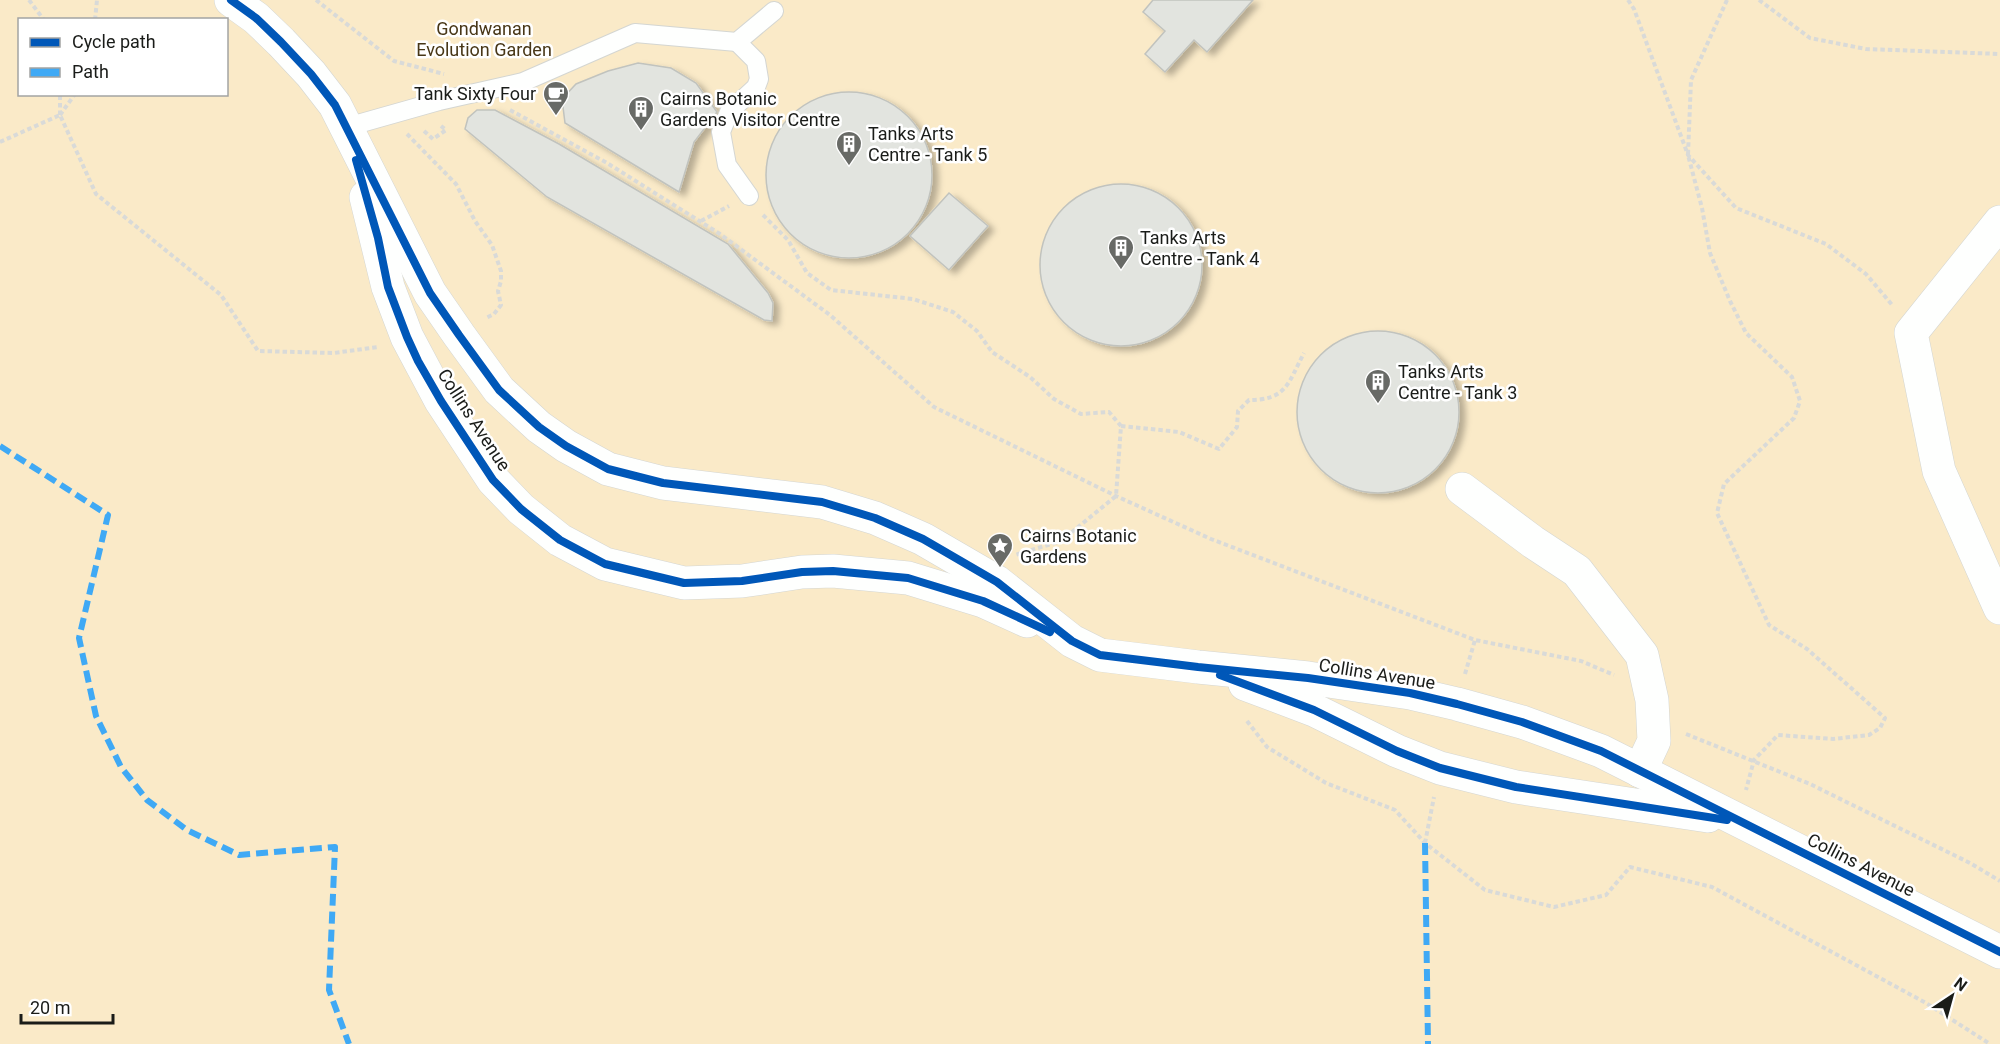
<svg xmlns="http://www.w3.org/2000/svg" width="2000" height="1044" viewBox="0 0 2000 1044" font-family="Roboto,sans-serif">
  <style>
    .green { fill: #faeac8; fill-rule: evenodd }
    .building { fill: #e2e4df; stroke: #c1c3be; stroke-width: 1.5; filter: url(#shadow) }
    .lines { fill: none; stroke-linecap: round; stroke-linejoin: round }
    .service-casing { stroke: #d4d6d2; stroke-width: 20 }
    .minor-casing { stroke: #d4d6d2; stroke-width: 34 }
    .tertiary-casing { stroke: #d4d6d2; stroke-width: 34 }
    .path { stroke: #d9dad8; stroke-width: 4; stroke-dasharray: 4.5 3; stroke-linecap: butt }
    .service { stroke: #fefffe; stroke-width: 18 }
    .minor { stroke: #fefffe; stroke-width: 33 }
    .tertiary { stroke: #fefffe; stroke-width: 33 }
    .quiet { stroke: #3fa9f5; stroke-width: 6; stroke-dasharray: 12 6; stroke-linecap: butt }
    .cycleway-casing { stroke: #fff; stroke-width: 11 }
    .cycleway { stroke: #0057b8; stroke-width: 8 }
    .labels { text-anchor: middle; stroke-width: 5; stroke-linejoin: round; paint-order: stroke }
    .park-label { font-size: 18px; fill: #483717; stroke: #fff }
    .poi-label { font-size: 18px; fill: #1a1c19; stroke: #fff; text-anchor: start }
    .street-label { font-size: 18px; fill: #1a1c19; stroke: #fff }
  </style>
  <defs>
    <filter id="shadow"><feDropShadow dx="6" dy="4" stdDeviation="3" flood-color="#0004"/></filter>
  </defs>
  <rect width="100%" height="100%" fill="#f9fcf6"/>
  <path class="green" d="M0 0H2000V1044H0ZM20 20H226V94H20Z"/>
  <g class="building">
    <path d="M1153 0H1253L1207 52 1194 40 1165 72 1145 54 1165 31 1143 12Z"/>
    <path d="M638 63 671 68 696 83 717 112 694 142 679 192 565 123 562 99 576 84 608 71Z"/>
    <circle cx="849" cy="175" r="83"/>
    <path d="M477 110H495L559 144 728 244 768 293 773 303 772 321 764 320 547 197 465 129 468 118Z"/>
    <circle cx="1121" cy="265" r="81"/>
    <path d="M949 193 988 226 949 270 910 236Z"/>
    <circle cx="1378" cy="412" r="81"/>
  </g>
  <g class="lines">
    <defs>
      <g id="service">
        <path d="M737 42 756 61 759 79 756 87 729 112 721 132 727 165 749 196"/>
        <path d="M347 127 439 101 523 82 635 33 737 42 774 11"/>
      </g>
      <g id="minor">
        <path d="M2000 222 1911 333 1939 471 2000 608"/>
        <path d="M1462 489 1533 542 1577 571 1642 655 1652 700 1654 741 1640 771"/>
      </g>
      <g id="tertiary">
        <path d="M231 0 256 18 281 42 311 74 335 105 430 293 459 335 499 390 539 427 566 446 608 469 663 483 822 502 875 518 923 539 997 582 1072 641 1100 655 1198 667 1308 678 1410 693 1457 704 1522 722 1601 751 2000 952"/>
        <path d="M366 197 388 287 407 337 441 401 493 480 521 509 560 540 605 564 684 583 742 581 802 572 833 571 908 578 983 601 1027 621"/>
        <path d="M1245 684 1314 710 1397 751 1440 768 1516 787 1708 816"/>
      </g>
    </defs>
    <use href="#service" class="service-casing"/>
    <use href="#minor" class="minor-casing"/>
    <use href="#tertiary" class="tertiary-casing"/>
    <g class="path">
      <path d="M29 0 44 20"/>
      <path d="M316 0 394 61 444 74"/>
      <path d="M1628 0 1634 9 1688 155 1736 208 1826 244 1866 274 1893 306"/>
      <path d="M1727 0 1691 80 1688 155 1702 208 1710 253 1730 301 1746 333 1792 377 1800 401 1794 418 1724 484 1717 513 1769 625 1807 649 1885 718 1880 728 1869 735 1833 739 1778 735 1754 760 1746 790"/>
      <path d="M1759 0 1810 38 1866 49 2000 54"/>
      <path d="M95 20 97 0"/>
      <path d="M510 110 607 163 720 234 830 315 934 407 1116 496 1211 539 1475 640 1581 661 1614 675"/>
      <path d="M60 115 75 94"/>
      <path d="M60 115V94"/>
      <path d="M424 131 433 139 446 130 441 126"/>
      <path d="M407 134 456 184 475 221 492 245 501 271V281L498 291 501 305 494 314 486 318"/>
      <path d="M0 142 60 115 96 194 221 295 258 351 334 353 378 347"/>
      <path d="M763 215 788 240 807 273 831 290 913 299 953 312 977 331 992 352 1030 377 1054 399 1081 414 1109 412 1121 426 1116 496 1061 541 1015 555"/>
      <path d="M701 221 729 206"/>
      <path d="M1121 426 1179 432 1219 449 1237 427 1238 411 1249 400C1287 400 1288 383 1304 353"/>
      <path d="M1465 674 1475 640"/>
      <path d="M1247 721 1267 747 1326 783 1395 810 1425 843 1485 890 1554 907 1606 895 1630 867 1712 887 1926 1003 1990 1044"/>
      <path d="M1686 734 1810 784 1970 863 2000 881"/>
      <path d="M1425 843 1434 797"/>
    </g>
    <use href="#service" class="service"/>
    <use href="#minor" class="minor"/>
    <use href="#tertiary" class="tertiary"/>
    <g class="quiet">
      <path d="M0 446 108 515 79 638 96 716 121 767 147 800 187 830 239 855 335 847 329 990 349 1044"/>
      <path d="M1425 843 1428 1044"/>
    </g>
    <defs>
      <g id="cycleway">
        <path d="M231 0 256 18 281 42 311 74 335 105 430 293 459 335 499 390 539 427 566 446 608 469 663 483 822 502 875 518 923 539 997 582 1072 641 1100 655 1198 667 1308 678 1410 693 1457 704 1522 722 1601 751 2000 952"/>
        <path d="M356 160 378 238 388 287 407 337 418 361 441 401 493 480 521 509 560 540 605 564 684 583 742 581 802 572 833 571 908 578 983 601 1050 632"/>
        <path d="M1220 675 1314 710 1397 751 1440 768 1516 787 1727 820"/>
      </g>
    </defs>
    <use href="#cycleway" class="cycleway-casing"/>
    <use href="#cycleway" class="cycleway"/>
  </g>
  <defs>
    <symbol id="cafe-pin" viewBox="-11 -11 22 30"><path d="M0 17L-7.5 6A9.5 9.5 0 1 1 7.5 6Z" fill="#686a66" stroke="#fff"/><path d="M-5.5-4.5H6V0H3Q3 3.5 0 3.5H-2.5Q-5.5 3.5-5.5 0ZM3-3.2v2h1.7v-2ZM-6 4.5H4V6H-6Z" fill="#fff"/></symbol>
    <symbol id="building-pin" viewBox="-11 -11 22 30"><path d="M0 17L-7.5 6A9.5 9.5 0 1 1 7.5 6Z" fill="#686a66" stroke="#fff"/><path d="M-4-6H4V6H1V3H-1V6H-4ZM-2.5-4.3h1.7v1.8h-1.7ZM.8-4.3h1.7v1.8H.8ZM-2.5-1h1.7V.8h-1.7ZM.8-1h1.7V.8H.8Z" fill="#fff"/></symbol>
    <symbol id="sight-pin" viewBox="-11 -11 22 30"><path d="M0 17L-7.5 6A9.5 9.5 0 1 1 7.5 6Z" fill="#686a66" stroke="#fff"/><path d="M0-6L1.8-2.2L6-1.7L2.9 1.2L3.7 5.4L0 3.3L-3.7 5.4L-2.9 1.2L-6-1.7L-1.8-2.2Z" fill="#fff"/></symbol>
  </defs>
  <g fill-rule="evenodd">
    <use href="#cafe-pin" x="541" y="79" width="30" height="40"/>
    <use href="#building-pin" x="626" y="94" width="30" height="40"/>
    <use href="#building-pin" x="834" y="129" width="30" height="40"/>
    <use href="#building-pin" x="1106" y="233" width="30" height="40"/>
    <use href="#building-pin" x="1363" y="367" width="30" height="40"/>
    <use href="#sight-pin" x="985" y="531" width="30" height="40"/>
  </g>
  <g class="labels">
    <g class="park-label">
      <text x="484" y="35">Gondwanan<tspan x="484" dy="21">Evolution Garden</tspan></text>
    </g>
    <g class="poi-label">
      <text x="536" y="100" text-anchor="end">Tank Sixty Four</text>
      <text x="660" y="105">Cairns Botanic<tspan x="660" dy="21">Gardens Visitor Centre</tspan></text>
      <text x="868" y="140">Tanks Arts<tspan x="868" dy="21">Centre - Tank 5</tspan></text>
      <text x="1140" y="244">Tanks Arts<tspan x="1140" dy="21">Centre - Tank 4</tspan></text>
      <text x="1398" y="378">Tanks Arts<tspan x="1398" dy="21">Centre - Tank 3</tspan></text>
      <text x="1020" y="542">Cairns Botanic<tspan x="1020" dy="21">Gardens</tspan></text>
    </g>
    <g class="street-label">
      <text transform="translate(474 420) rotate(57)" y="6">Collins Avenue</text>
      <text transform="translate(1377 674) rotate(9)" y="6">Collins Avenue</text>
      <text transform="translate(1861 865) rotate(27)" y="6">Collins Avenue</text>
    </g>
  </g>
  <rect x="18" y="18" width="210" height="78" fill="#ffffff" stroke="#a3a4a3" stroke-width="1.5"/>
  <rect x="30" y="38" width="30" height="9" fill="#0057b8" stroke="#a3a4a3" stroke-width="1.5"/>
  <text x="72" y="48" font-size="18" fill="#1a1c19">Cycle path</text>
  <rect x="30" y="68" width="30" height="9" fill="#3fa9f5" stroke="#a3a4a3" stroke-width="1.5"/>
  <text x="72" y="78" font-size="18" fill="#1a1c19">Path</text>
  <g transform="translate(1952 996) rotate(36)" stroke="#ffffff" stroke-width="4.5" paint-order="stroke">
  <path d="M0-4.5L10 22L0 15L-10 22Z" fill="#1a1c19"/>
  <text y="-9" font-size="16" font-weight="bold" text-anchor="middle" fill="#1a1c19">N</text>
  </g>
  <path d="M21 1014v9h92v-9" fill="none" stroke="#1a1c19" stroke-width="3"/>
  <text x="30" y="1014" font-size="18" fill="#1a1c19" stroke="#ffffff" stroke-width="4.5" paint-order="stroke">20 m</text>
</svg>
